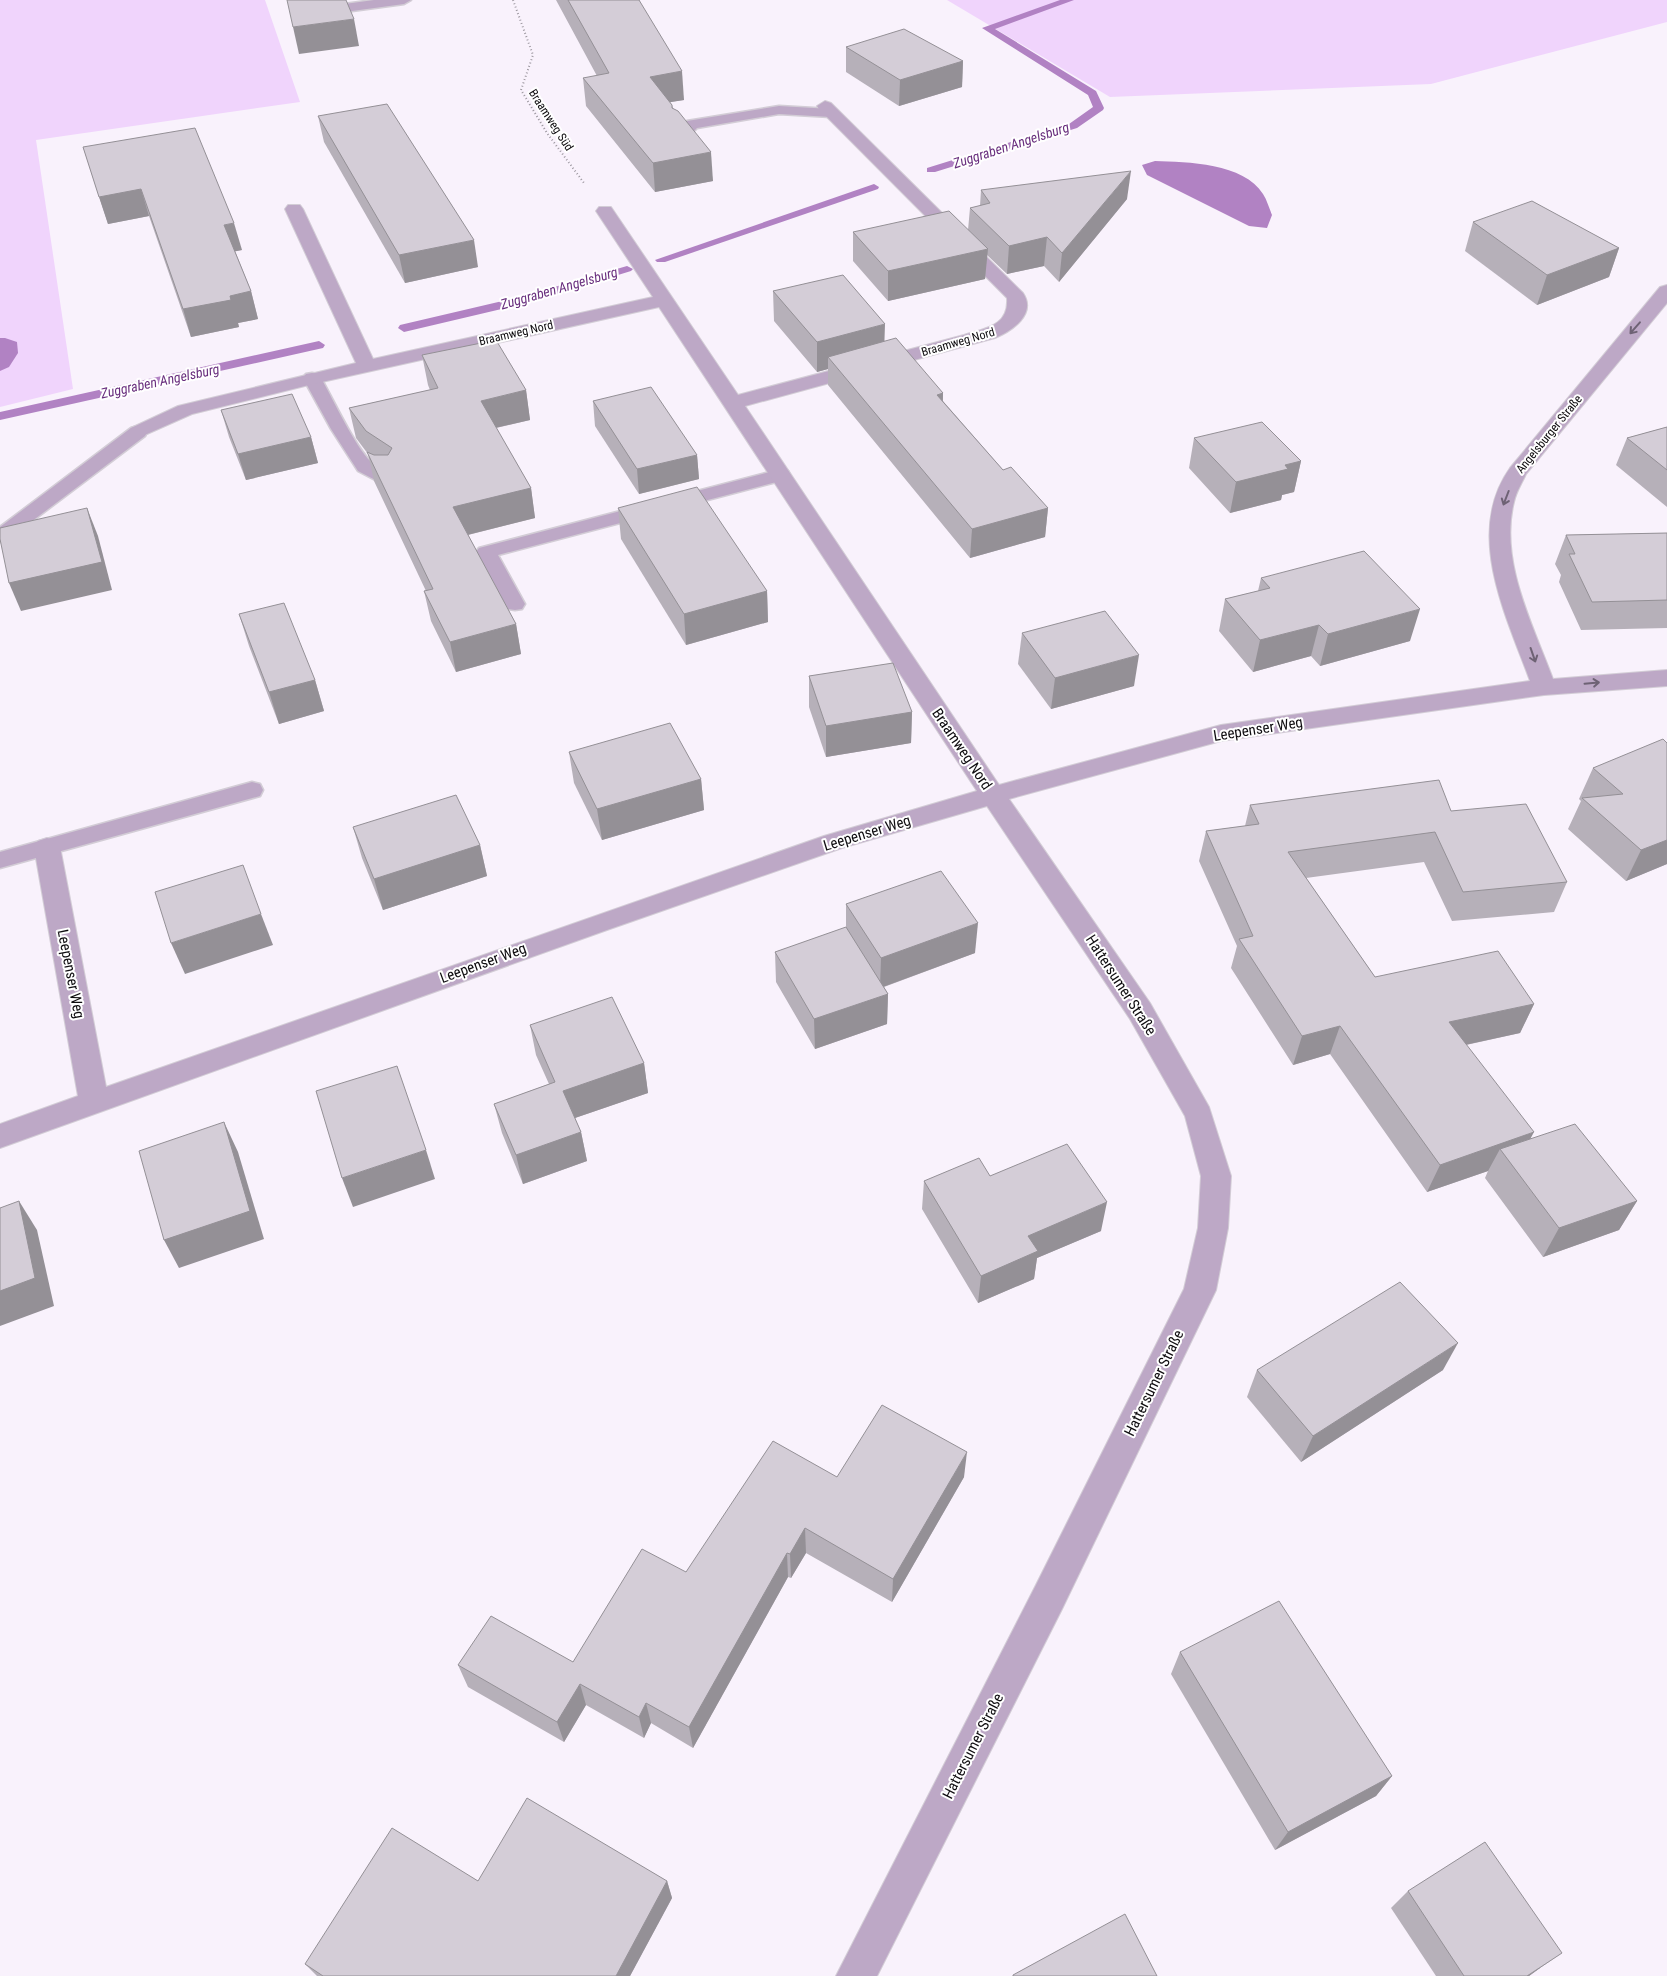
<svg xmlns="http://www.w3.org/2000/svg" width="1667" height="1976" viewBox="0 0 1667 1976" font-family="'Roboto Condensed',sans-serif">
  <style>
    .green { fill: #f0d4fc }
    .water { fill: #b182c3 }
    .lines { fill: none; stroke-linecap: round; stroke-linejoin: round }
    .stream { fill: #b182c3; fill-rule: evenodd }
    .service-casing { stroke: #d3cdd6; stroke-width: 3 }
    .minor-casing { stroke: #d3cdd6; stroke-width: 2 }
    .path { stroke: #9e99a1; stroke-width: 2; stroke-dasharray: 1 2.5; stroke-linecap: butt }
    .service { fill: #bda8c6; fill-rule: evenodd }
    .minor { fill: #bda8c6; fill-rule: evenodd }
    .wall { fill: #b6b0b9 }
    .shaded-wall { fill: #949096 }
    .building { fill: #d4cdd7; stroke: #949096 }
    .oneway { stroke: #6e6274 }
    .labels { text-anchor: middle; stroke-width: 4; stroke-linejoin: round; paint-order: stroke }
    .far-street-label { font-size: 12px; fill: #0e0c0f; stroke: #fff }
    .far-water-label { font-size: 14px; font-style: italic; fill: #692f7e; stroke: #fff }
    .street-label { font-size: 15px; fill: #0e0c0f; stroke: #fff }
  </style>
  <rect width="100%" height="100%" fill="#f9f2fc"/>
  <g class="green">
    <path d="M0 0H265L300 102 36 140 73 389 0 407Z"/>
    <path d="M947 0H1667V22L1431 84 1110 97Z"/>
  </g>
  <g class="water">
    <path d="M1155 161C1187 162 1244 163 1263 194 1267 200 1269 208 1272 215L1267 228 1249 226 1147 175 1142 165Z"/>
    <path d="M0 338H5L17 342 18 353 9 367 0 371Z"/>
  </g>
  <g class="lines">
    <g class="stream">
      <path d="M1060 0H1074L995 29 1096 91 1104 108 1103 110 1077 128 935 172H927V168L1069 124 1093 107 1088 95 982 28Z"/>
      <path d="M874 184 879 187 878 189 665 262H657L655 260Z"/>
      <path d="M627 266 633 269 631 271 527 303 404 332 398 328 400 325 520 297Z"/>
      <path d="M319 341 325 345 323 348 0 420V412Z"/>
    </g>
    <defs>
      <g id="service">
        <path d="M374 0H411L404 4 315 16 308 12 315 8Z"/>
        <path d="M779 106 831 109 838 113 831 117 779 114 697 128 687 138 682 139 675 135 687 121Z"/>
        <path d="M312 373 318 374 321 378C334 401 354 445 371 462 379 470 391 470 397 479L395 483H381L358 471 331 429 303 378 306 374Z"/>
        <path d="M138 426 145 428 147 432 145 436 7 540 0 542V527L131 428Z"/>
        <path d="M781 469 788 471 790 475 788 479 498 555 525 604 522 609 515 610 508 609 476 552 479 548Z"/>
        <path d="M252 782 260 784 263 790 260 796 0 868V852Z"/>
      </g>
      <path id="minor" d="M825 101 831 103 1023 293C1037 314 1012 331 995 338L745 406 999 785 1221 725 1530 681C1506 615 1464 533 1510 468L1660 287 1667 285V303L1526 474C1522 483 1516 492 1514 502 1499 561 1533 625 1553 679L1667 670V686L1544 695 1221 741 1009 799 1150 1003 1209 1107 1231 1176 1228 1228 1216 1290 1062 1609 877 1976H836L1036 1585 1184 1289 1198 1228 1201 1176 1185 1116 1130 1019 987 806 842 848 607 930 0 1148V1124L78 1096 34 847 38 841 47 838 56 841 60 847 106 1087 824 836 977 791 659 307 313 384 192 414 138 438 131 436 128 432 131 428 178 406 356 363 285 209 288 205H300L303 209 373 359 653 297 596 211 599 207H611L738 395 964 335C986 328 1009 326 1007 298L819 109 817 106Z"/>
    </defs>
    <use href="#service" class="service-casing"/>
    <use href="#minor" class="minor-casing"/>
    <path class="path" d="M513 0 533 55 521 90 547 133 584 183"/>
    <use href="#service" class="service"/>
    <use href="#minor" class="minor"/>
  </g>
  <g class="wall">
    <path d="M556 0H639L684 100 670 102 672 105 673 108 713 181 655 192 586 106 583 78 597 76Z"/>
    <path d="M846 47 963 61 962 87 899 106 846 72Z"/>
    <path d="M318 116 478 267 405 283 324 142Z"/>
    <path d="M83 147 242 250 235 251 251 291 258 319 238 323 239 327 191 337 149 216 108 224Z"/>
    <path d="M981 190 1127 199 1059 282 1044 266 1007 274 987 255 985 279 888 301 853 261V232L968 230 970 208 980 206Z"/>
    <path d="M1473 222 1619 248 1609 277 1537 305 1465 251Z"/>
    <path d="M773 291 885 341 943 393V401L1003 470 1048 508 1045 537 970 558 828 385V369L817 372 774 321Z"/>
    <path d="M422 355 526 390 530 420 496 428 531 488 535 518 468 535 516 624 521 654 456 672 431 621 424 591H426L374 481 368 454 356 438 349 408 430 390 428 385Z"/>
    <path d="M593 401 697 455 699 479 639 494 595 426Z"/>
    <path d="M221 410 311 437 318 463 246 480 229 437Z"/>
    <path d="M1667 427V507L1616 465 1627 438Z"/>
    <path d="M1194 438 1301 461 1294 492 1282 495 1281 500 1230 513 1189 468Z"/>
    <path d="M618 508 767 591 768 622 686 645 621 539Z"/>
    <path d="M1667 533V628L1581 630 1559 582 1561 575 1555 564 1566 535Z"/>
    <path d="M1261 578 1410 641 1320 666 1311 656 1253 672 1219 631 1225 599 1258 591Z"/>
    <path d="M239 614 315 680 324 711 279 724 249 646Z"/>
    <path d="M1022 633 1134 686 1051 709 1018 664Z"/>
    <path d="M809 676 912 712 911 743 826 757 809 707Z"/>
    <path d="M1667 743V864L1626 881 1568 829 1581 801 1579 799 1593 768Z"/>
    <path d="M569 752 701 779 704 810 602 840 574 783Z"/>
    <path d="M1250 805 1451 811 1567 882 1554 912 1452 921 1424 862 1306 878 1375 977 1534 1004 1520 1033 1466 1045 1531 1139 1637 1201 1619 1230 1543 1257 1485 1178 1488 1171 1427 1192 1330 1054 1293 1065 1231 968 1237 946 1199 861 1206 831 1245 826Z"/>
    <path d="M353 827 480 845 487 876 383 910 362 858Z"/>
    <path d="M846 904 975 953 884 987 888 994 887 1024 815 1049 776 982 775 952 846 928Z"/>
    <path d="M530 1025 644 1063 648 1093 575 1118 581 1132 587 1161 523 1184 502 1133 494 1104 549 1084 536 1055Z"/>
    <path d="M990 1176 1101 1231 1037 1258 1034 1279 978 1303 922 1209 924 1181Z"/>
    <path d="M1257 1370H1443L1301 1462 1247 1397Z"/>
    <path d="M837 1477H964L892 1602 806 1553 791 1578 788 1577 693 1748 651 1723 644 1738 586 1705 564 1742 468 1687 458 1665 573 1662 686 1572Z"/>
    <path d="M1180 1652 1392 1776 1376 1796 1275 1850 1171 1674Z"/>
    <path d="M478 1881H667L672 1898 630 1976H317L305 1964Z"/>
    <path d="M1408 1891 1540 1968 1529 1976H1436L1391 1908Z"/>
  </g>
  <g class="shaded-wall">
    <path d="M354 19 359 46 299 54 293 27Z"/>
    <path d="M963 61 962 87 899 106 900 80Z"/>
    <path d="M682 71 684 100 652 105 650 77Z"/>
    <path d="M711 152 713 181 655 192 653 163Z"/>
    <path d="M1131 171 1127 199 1059 282 1062 253Z"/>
    <path d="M141 189 149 216 108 224 99 197Z"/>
    <path d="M234 223 242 250 232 252 224 225Z"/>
    <path d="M1047 237 1044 266 1007 274 1009 246Z"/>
    <path d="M474 240 478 267 405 283 399 255Z"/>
    <path d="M1619 248 1609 277 1537 305 1547 275Z"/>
    <path d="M988 249 985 279 888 301V271Z"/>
    <path d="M251 291 258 319 238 323 239 327 191 337 183 309 230 296Z"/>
    <path d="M885 324 884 354 828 357V369L817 372V342Z"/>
    <path d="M526 390 530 420 486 430 481 401Z"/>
    <path d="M943 393 942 422 937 395Z"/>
    <path d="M311 437 318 463 246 480 238 454Z"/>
    <path d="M697 455 699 479 639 494 637 469Z"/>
    <path d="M1301 461 1294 492 1282 495 1281 500 1230 513 1236 482 1285 465Z"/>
    <path d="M531 488 535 518 459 537 453 507Z"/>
    <path d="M87 508 98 536 112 590 21 611 9 583Z"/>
    <path d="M1048 508 1045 537 970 558 972 529Z"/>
    <path d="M767 591 768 622 686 645 684 614Z"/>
    <path d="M1420 609 1410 641 1320 666 1328 634Z"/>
    <path d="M516 624 521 654 456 672 450 642Z"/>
    <path d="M1319 625 1311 656 1253 672 1260 640Z"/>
    <path d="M1139 655 1134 686 1051 709 1055 678Z"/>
    <path d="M315 680 324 711 279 724 269 692Z"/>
    <path d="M912 712 911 743 826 757V726Z"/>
    <path d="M701 779 704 810 602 840 597 809Z"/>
    <path d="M1667 840V864L1626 881 1641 850Z"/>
    <path d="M480 845 487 876 383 910 374 879Z"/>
    <path d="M261 914 273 945 185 974 171 943Z"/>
    <path d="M978 923 975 953 880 988 881 958Z"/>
    <path d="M888 994 887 1024 815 1049 814 1019Z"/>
    <path d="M1534 1004 1520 1033 1437 1051 1449 1022Z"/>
    <path d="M1340 1026 1330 1054 1293 1065 1302 1036Z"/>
    <path d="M644 1063 648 1093 569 1120 563 1091Z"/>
    <path d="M224 1122 238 1152 264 1239 179 1268 164 1240Z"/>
    <path d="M581 1132 587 1161 523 1184 516 1155Z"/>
    <path d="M1534 1132 1519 1160 1500 1149 1488 1171 1427 1192 1440 1165Z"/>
    <path d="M426 1150 435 1179 353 1207 342 1178Z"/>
    <path d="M19 1201 37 1230 54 1306 0 1326V1291Z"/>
    <path d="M1637 1201 1619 1230 1543 1257 1559 1228Z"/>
    <path d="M1107 1202 1101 1231 1037 1258 1034 1279 978 1303 981 1276 1028 1236Z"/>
    <path d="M1458 1343 1443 1370 1301 1462 1313 1436Z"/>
    <path d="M967 1452 964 1477 892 1602 893 1579Z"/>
    <path d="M805 1528 806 1553 791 1578 790 1554Z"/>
    <path d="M787 1553 788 1577 693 1748 689 1727Z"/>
    <path d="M580 1684 586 1705 564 1742 557 1722Z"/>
    <path d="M646 1703 651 1723 644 1738 639 1717Z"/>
    <path d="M1392 1776 1376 1796 1275 1850 1288 1832Z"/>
    <path d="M667 1881 672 1898 630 1976H616Z"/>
    <path d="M1562 1953 1540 1968 1529 1976H1527Z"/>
  </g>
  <g class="building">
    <path d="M287 0H346L354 19 293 27Z"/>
    <path d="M568 0H639L682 71 650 77 672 105V108L678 111 711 152 653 163 583 78 609 73Z"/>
    <path d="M904 29 963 61 900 80 846 47Z"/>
    <path d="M387 104 474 240 399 255 318 116Z"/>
    <path d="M195 128 234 223 224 225 251 291 230 296 231 300 183 309 141 189 99 197 83 147Z"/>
    <path d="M1131 171 1062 253 1047 237 1009 246 970 208 990 203 981 190Z"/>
    <path d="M1532 201 1619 248 1547 275 1473 222Z"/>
    <path d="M949 211 988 249 888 271 853 232Z"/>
    <path d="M843 275 885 324 817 342 773 291Z"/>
    <path d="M896 338 943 393 937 395 1003 470 1011 467 1048 508 972 529 828 357Z"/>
    <path d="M496 340 526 390 481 401 531 488 453 507 516 624 450 642 424 591 433 589 367 452 374 455H388L392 448 366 431 349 408 438 388 422 355Z"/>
    <path d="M651 387 697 455 637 469 593 401Z"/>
    <path d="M292 394 311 437 238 454 221 410Z"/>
    <path d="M1262 422 1301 461 1285 465 1288 469 1236 482 1194 438Z"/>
    <path d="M1667 427V470L1627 438Z"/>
    <path d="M697 487 767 591 684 614 618 508Z"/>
    <path d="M87 508 102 562 9 583 0 539V528Z"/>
    <path d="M1667 533V600L1592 602 1569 554H1575L1566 535Z"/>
    <path d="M1364 551 1420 609 1328 634 1319 625 1260 640 1225 599 1270 588 1261 578Z"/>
    <path d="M284 603 315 680 269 692 239 614Z"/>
    <path d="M1105 611 1139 655 1055 678 1022 633Z"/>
    <path d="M893 663 912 712 826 726 809 676Z"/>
    <path d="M670 723 701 779 597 809 569 752Z"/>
    <path d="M1663 739 1667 743V840L1641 850 1582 798 1623 794 1593 768Z"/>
    <path d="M1439 780 1451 811 1526 804 1567 882 1463 892 1435 832 1288 852 1375 977 1498 951 1534 1004 1449 1022 1534 1132 1440 1165 1340 1026 1302 1036 1239 939 1253 936 1206 831 1259 824 1250 805Z"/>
    <path d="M456 795 480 845 374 879 353 827Z"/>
    <path d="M243 865 261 914 171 943 155 892Z"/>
    <path d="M941 871 978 923 881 958 846 904Z"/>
    <path d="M846 927 888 994 814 1019 775 952Z"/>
    <path d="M612 997 644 1063 563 1091 581 1132 516 1155 494 1104 555 1082 530 1025Z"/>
    <path d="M397 1066 426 1150 342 1178 316 1091Z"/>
    <path d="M224 1122 250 1211 164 1240 139 1151Z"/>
    <path d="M1575 1124 1637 1201 1559 1228 1500 1149Z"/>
    <path d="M1067 1144 1107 1202 1028 1236 1038 1251 981 1276 924 1181 979 1158 990 1176Z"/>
    <path d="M19 1201 35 1278 0 1291V1208Z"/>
    <path d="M1400 1282 1458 1343 1313 1436 1257 1370Z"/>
    <path d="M882 1405 967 1452 893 1579 805 1528 790 1554 787 1553 689 1727 646 1703 639 1717 580 1684 557 1722 458 1665 491 1616 573 1662 642 1549 686 1572 773 1441 837 1477Z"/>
    <path d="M1279 1601 1392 1776 1288 1832 1180 1652Z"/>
    <path d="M527 1798 667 1881 616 1976H323L305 1964 392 1828 478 1881Z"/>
    <path d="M1485 1842 1562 1953 1527 1976H1464L1408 1891Z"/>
    <path d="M1125 1914 1157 1976H1013V1975Z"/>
  </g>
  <defs><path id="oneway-shaft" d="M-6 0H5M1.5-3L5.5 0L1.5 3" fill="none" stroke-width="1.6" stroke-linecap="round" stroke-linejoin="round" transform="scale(1.25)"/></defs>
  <g class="oneway">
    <use href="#oneway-shaft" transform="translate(1635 328) rotate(131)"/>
    <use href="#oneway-shaft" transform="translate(1506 498) rotate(111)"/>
    <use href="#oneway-shaft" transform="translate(1533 655) rotate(71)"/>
    <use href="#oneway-shaft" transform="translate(1592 683) rotate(-5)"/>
  </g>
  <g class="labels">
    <g class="far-street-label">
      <text transform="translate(551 120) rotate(57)" y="4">Braamweg Süd</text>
      <text transform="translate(516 333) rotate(-13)" y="4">Braamweg Nord</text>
      <text transform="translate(958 342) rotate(-16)" y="4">Braamweg Nord</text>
      <text transform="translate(1549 434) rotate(-51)" y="4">Angelsburger Straße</text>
    </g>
    <g class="far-water-label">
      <text transform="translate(1011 145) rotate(-18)" y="5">Zuggraben Angelsburg</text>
      <text transform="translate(559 288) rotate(-16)" y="5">Zuggraben Angelsburg</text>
      <text transform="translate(160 381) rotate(-12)" y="5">Zuggraben Angelsburg</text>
    </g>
    <g class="street-label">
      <text transform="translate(1258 729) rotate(-9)" y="5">Leepenser Weg</text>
      <text transform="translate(962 749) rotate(56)" y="5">Braamweg Nord</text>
      <text transform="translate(867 833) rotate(-17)" y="5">Leepenser Weg</text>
      <text transform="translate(483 963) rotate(-20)" y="5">Leepenser Weg</text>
      <text transform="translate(71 974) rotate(79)" y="5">Leepenser Weg</text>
      <text transform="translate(1121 985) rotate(57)" y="5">Hattersumer Straße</text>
      <text transform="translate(1154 1383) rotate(-64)" y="5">Hattersumer Straße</text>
      <text transform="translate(973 1746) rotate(-63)" y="5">Hattersumer Straße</text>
    </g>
  </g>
</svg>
